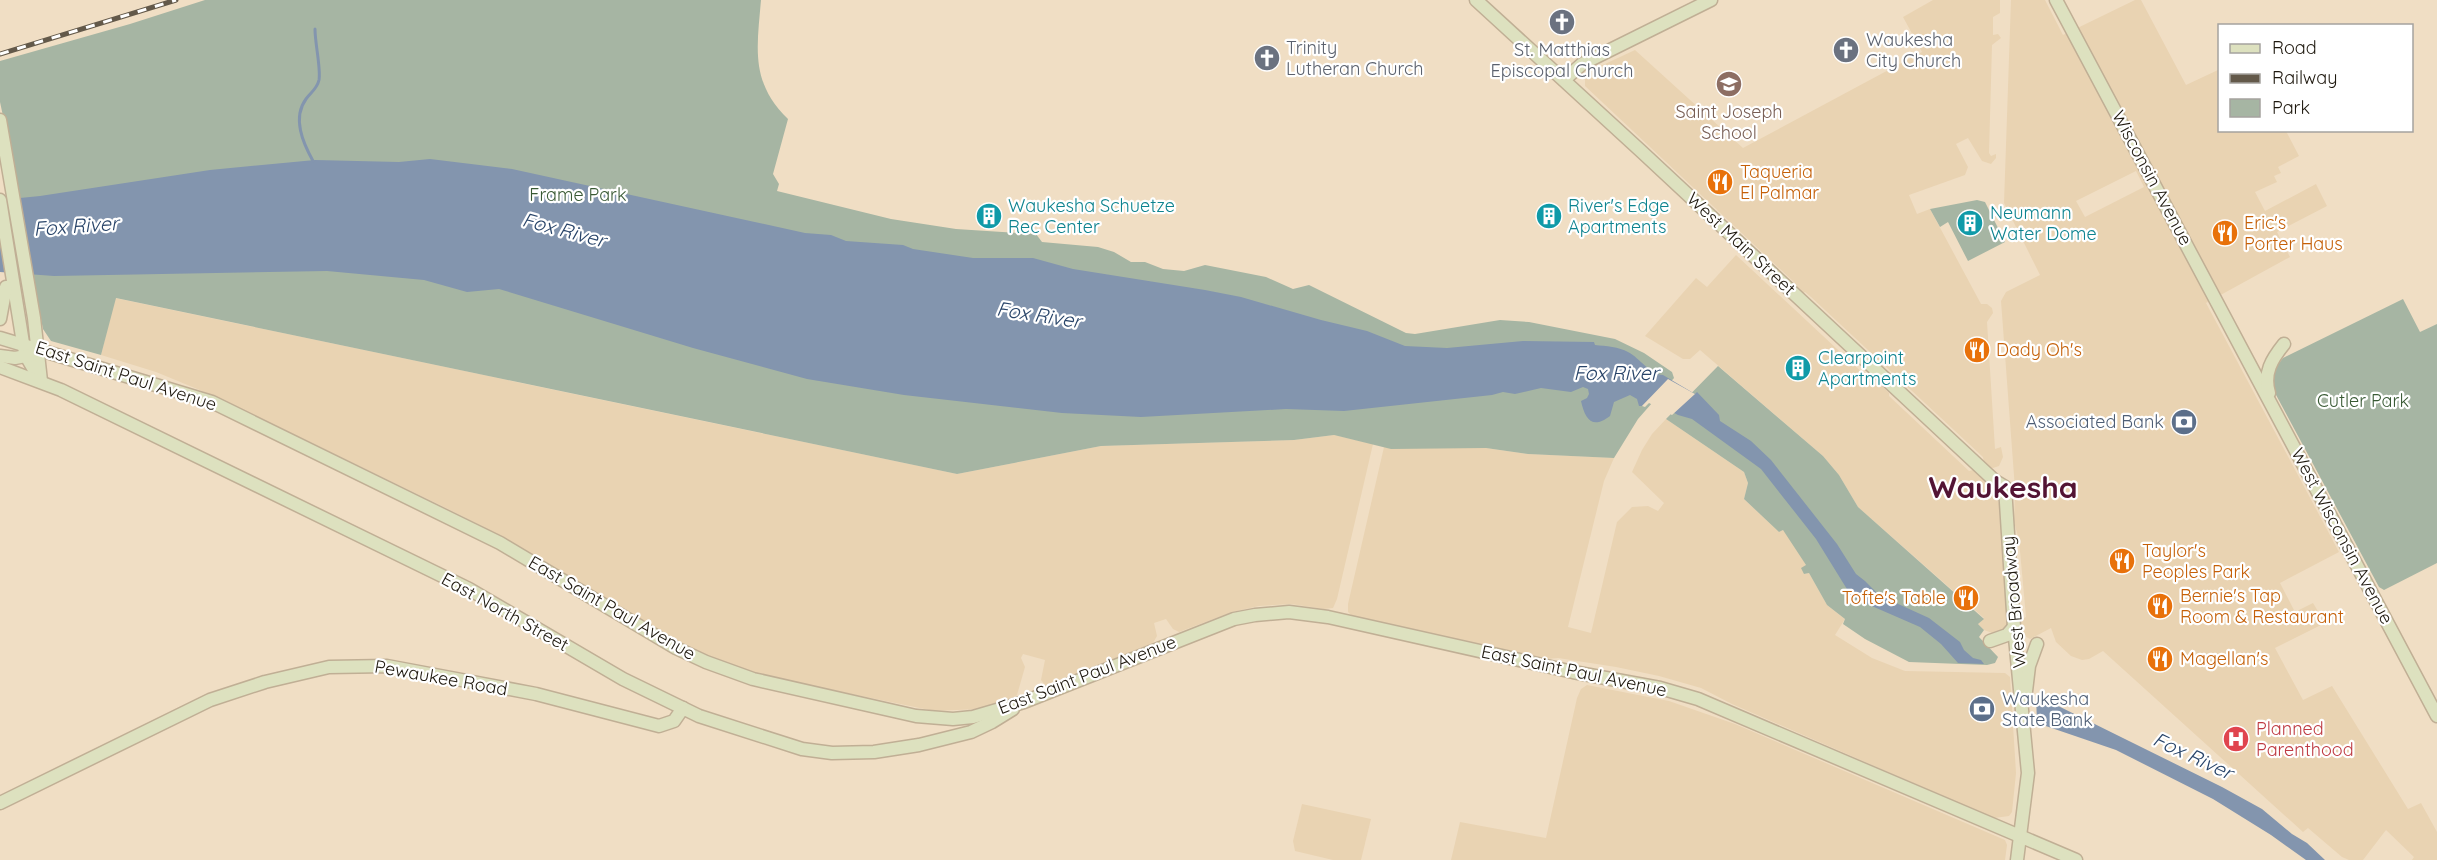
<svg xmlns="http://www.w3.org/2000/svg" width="2437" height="860" viewBox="0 0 2437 860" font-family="Quicksand,sans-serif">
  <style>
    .built { fill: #e9d3b2; fill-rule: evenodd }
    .green { fill: #a6b5a3 }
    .water { fill: #8395ae }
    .pier { fill: #f0dec4 }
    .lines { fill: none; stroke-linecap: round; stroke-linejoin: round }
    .stream { stroke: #8395ae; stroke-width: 3 }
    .secondary-casing { stroke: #c0af95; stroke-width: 15 }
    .secondary { stroke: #dde1bf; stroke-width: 12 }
    .rail-casing { stroke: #63594a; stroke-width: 5 }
    .rail { stroke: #fff; stroke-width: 3; stroke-dasharray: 9; stroke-linecap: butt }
    .labels { text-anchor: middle; stroke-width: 4.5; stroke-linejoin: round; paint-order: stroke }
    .worship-label { font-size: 18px; fill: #5b616d; stroke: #fff; text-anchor: start }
    .education-label { font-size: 18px; fill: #785e54; stroke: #fff }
    .food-label { font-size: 18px; fill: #c56008; stroke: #fff; text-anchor: start }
    .street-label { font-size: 18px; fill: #1e180e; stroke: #fff }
    .park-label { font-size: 18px; fill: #395a34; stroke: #fff }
    .culture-label { font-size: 18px; fill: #0d838f; stroke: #fff; text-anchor: start }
    .service-label { font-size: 18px; fill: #4e5e75; stroke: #fff; text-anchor: end }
    .health-label { font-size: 18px; fill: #be3a42; stroke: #fff; text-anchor: start }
    .water-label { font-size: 20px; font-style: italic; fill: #284469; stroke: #fff }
    .town-label { font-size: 30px; font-weight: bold; fill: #531434; stroke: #fff }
  </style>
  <rect width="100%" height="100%" fill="#f0dec4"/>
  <g class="built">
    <path d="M1933 0H2000V13L1993 17V35L1998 34 2001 38 1992 45 1989 153 1991 156 1996 154V158L1991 164 1982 161 1968 138 1956 144 1968 167 1965 175 1909 195 1917 214 1930 209 1981 304H1987L1992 308 1993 313 1987 322 1995 449 2001 447 2003 457 1999 466 1993 468 1988 467 1984 463 1983 457 1811 297 1805 292 1802 294 1795 287V283L1585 86V77L1592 70 1635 50 1743 148 1922 52 1903 17Z"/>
    <path d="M2011 0H2045L2063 35 2135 0H2141L2186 85 2218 70 2220 130 2286 131 2299 156 2278 167 2281 173 2274 176 2277 182 2255 192 2265 211 2316 184 2327 206 2277 232 2290 257 2206 303 2339 552 2280 583 2295 612 2313 603 2325 623 2275 648 2303 700 2332 686 2408 809 2421 803 2437 832V860H2412L2414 857 2386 830 2363 860H2349L2342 857 2308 828 2303 832 2103 651 2089 659 2082 660 2071 656 2056 642 2051 628 2030 639 2019 633 2018 621 2026 617 2019 540 2014 522 2015 489 2001 301 2006 292 2040 275 2004 203ZM2136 171 2144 187 2085 217 2076 201Z"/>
    <path d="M1736 255 1867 377H1872L1889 393V396L1969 471 1973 470 1995 490 2001 511 2009 621 2004 631 1995 634 1984 630 1978 624 1984 618 1858 507 1839 475 1823 456 1700 350 1690 359H1683L1645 336 1696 278 1707 287Z"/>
    <path d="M115 298 957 474 1101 446 1294 440 1334 435 1373 444 1337 599 1333 608 1324 609 1291 604 1259 606 1232 612 1179 632 1173 629 1166 619 1154 623 1157 636 1153 643 1046 686 1041 680 1045 660 1023 654 1021 658 1025 667 1017 695 1013 699 979 709 934 711 789 681 745 670 700 653 482 526 444 507 219 398 156 372 101 355Z"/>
    <path d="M1666 419 1744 472 1748 483 1744 499 1779 532 1783 530 1788 534 1806 565 1804 574 1809 573 1827 605 1845 619 1835 635 1872 658 1905 671 2005 673 2010 677 2016 773 2012 812 2009 816 1994 818 1732 704 1701 688 1659 676 1616 667 1558 658 1547 659 1352 616 1348 612V604L1384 447 1486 448 1528 454 1614 458 1604 481 1568 627 1591 633 1617 522 1632 507 1648 506 1658 511 1664 503 1632 472 1642 450 1652 434Z"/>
    <path d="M1587 685 1669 701 1735 724 2005 840 2007 845 2005 860H1451L1460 822 1546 838 1577 698 1581 689Z"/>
    <path d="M1302 804 1371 819 1361 860H1333L1295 851 1293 841Z"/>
  </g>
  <g class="green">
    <path d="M205 0H761C757 48 750 82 788 119L773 174 779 184 777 191 891 219 956 229 1036 234 1042 242 1098 247 1114 252 1131 262H1145L1163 269 1184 271 1205 265 1266 277 1293 289 1309 285 1406 333 1415 334 1500 320 1529 322 1615 339 1644 353 1672 372 1674 378 1638 419 1614 458 1528 454 1486 448 1391 449 1334 435 1294 440 1101 446 957 474 116 298 101 355 51 341 43 329 15 190V172L0 102V61L130 24Z"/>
    <path d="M1977 200 1985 202 2005 242 1968 261 1948 222 1940 227 1930 209Z"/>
    <path d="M2403 299 2420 332 2437 324V563L2384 590 2379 587 2275 393 2272 372 2283 358Z"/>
    <path d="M1718 366 1823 456 1839 475 1858 507 1984 619 1978 624 1984 630 1979 637 1998 657 1995 663 1987 665 1909 662 1865 639 1843 624 1845 619 1827 605 1809 573 1804 574 1801 568 1806 565 1783 530 1779 532 1744 499 1748 483 1744 472 1666 419Z"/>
  </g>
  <g class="water">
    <path d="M430 159 512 169 741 219 805 233 831 235 846 241 903 245 913 249 973 258H1033L1073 269 1205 290 1241 297 1321 320 1367 331 1405 346 1447 348 1523 341 1594 342 1595 345C1606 346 1619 347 1628 352 1640 358 1650 375 1663 375L1695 394 1697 392 1719 415 1720 421 1751 441 1771 460 1837 544 1856 574 1865 581 1876 592 1896 603 1929 618 1960 642 1964 650 1973 658 1981 660 1984 664 1958 663 1941 644 1920 627 1858 600 1850 594 1816 539 1761 469 1692 419 1678 415 1649 399 1642 406H1639L1637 399 1630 395 1614 402 1610 416C1592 430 1585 419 1581 401L1587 398 1589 394 1588 389 1583 387 1571 392 1541 388 1515 394 1503 392 1492 395 1344 411 1286 409 1141 417 1062 413 904 395 807 379 693 348 499 289 467 292 424 280 327 271 54 276 0 272V200L40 196 210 170 315 160 399 162Z"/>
    <path d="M2036 695 2222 787 2262 809 2292 834 2307 843 2325 860H2306L2271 835 2213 799 2116 750 2037 723Z"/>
  </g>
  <path class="pier" d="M1668 379 1695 394 1672 415 1649 403 1645 407 1642 406Z"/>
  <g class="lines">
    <path class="stream" d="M313 161C303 143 292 118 306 99 311 92 317 89 319 80 321 68 315 44 315 29"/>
    <defs>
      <g id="secondary">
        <path d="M1476 0 1642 152 1995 481 2005 487 2014 627 2028 773 2017 860"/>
        <path d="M2056 0 2437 716"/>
        <path d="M1564 80 1582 64 1711 0"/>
        <path d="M0 120 34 318 41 381"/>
        <path d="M0 200 23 343 26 356 40 380"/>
        <path d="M0 319 6 287"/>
        <path d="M0 338 212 402 500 543 676 648 706 662 753 679 916 716 953 719 973 717 1024 702 1234 619 1255 615 1289 612 1328 617 1573 672 1660 688 1698 699 2076 860"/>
        <path d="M0 356 15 358 31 355"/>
        <path d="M0 367 61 390 469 589 623 679 699 716 802 749 832 753 874 752 919 745 971 732 992 722 1013 709"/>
        <path d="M2269 393C2263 373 2272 359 2284 344"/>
        <path d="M1990 641 2007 635 2014 627"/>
        <path d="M2026 691 2029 666 2037 644"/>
        <path d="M0 803 210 700 265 682 329 667 387 666 536 694 659 726 674 721 683 708"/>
      </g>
    </defs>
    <use href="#secondary" class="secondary-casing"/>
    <use href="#secondary" class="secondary"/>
    <defs>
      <path id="rail" d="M0 54 176 0"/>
    </defs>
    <use href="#rail" class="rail-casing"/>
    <use href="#rail" class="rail"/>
  </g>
  <defs>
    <symbol id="church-disc" viewBox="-11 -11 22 22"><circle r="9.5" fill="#6b7280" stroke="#fff"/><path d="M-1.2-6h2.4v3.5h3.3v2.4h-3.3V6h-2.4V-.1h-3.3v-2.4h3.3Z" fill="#fff"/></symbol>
    <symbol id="school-disc" viewBox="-11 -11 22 22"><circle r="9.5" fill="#8d6e63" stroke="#fff"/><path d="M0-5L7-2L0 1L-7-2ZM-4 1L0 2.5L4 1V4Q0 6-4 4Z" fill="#fff"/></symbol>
    <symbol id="restaurant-disc" viewBox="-11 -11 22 22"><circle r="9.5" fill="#e8710a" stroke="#fff"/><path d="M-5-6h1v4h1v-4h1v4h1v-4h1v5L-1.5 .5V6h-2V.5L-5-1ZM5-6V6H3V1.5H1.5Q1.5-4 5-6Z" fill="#fff"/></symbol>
    <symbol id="building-disc" viewBox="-11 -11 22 22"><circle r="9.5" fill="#0f9aa8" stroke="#fff"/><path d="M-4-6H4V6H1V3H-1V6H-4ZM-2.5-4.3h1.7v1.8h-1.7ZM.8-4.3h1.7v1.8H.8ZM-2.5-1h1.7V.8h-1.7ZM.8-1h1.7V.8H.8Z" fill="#fff"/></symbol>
    <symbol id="bank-disc" viewBox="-11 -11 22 22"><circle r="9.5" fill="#5c6f8a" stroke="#fff"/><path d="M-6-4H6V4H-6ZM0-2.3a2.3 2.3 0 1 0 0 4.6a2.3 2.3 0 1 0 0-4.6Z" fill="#fff"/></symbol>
    <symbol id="hospital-disc" viewBox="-11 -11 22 22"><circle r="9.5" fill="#e0444e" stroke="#fff"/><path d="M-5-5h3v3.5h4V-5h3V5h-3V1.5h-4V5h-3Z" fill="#fff"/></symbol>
  </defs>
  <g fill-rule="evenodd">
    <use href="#church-disc" x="1547" y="7" width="30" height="30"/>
    <use href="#church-disc" x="1831" y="35" width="30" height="30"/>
    <use href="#church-disc" x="1252" y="43" width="30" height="30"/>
    <use href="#school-disc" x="1714" y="69" width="30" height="30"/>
    <use href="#restaurant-disc" x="1705" y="167" width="30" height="30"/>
    <use href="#building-disc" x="974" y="201" width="30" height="30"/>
    <use href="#building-disc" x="1534" y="201" width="30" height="30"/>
    <use href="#building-disc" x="1955" y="208" width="30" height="30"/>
    <use href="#restaurant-disc" x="2210" y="218" width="30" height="30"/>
    <use href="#restaurant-disc" x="1962" y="335" width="30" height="30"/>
    <use href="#building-disc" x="1783" y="353" width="30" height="30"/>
    <use href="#bank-disc" x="2169" y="407" width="30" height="30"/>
    <use href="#restaurant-disc" x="2107" y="546" width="30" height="30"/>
    <use href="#restaurant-disc" x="1951" y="583" width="30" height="30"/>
    <use href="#restaurant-disc" x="2145" y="591" width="30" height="30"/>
    <use href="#restaurant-disc" x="2145" y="644" width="30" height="30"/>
    <use href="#bank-disc" x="1967" y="694" width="30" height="30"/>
    <use href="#hospital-disc" x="2221" y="724" width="30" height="30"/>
  </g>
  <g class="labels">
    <g class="worship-label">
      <text x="1866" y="46">Waukesha<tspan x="1866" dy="21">City Church</tspan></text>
      <text x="1286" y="54">Trinity<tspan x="1286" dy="21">Lutheran Church</tspan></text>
      <text x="1562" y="56" text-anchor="middle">St. Matthias<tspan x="1562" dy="21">Episcopal Church</tspan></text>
    </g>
    <g class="education-label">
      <text x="1729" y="118">Saint Joseph<tspan x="1729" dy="21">School</tspan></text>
    </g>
    <g class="food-label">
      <text x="1740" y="178">Taqueria<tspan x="1740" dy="21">El Palmar</tspan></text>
      <text x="2244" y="229">Eric's<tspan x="2244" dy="21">Porter Haus</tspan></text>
      <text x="1996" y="356">Dady Oh's</text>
      <text x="2142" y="557">Taylor's<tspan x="2142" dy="21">Peoples Park</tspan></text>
      <text x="2180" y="602">Bernie's Tap<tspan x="2180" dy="21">Room &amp; Restaurant</tspan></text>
      <text x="1946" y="604" text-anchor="end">Tofte's Table</text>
      <text x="2180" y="665">Magellan's</text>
    </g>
    <g class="street-label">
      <text transform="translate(2152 178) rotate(62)" y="6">Wisconsin Avenue</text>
      <text transform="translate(1741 244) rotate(43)" y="6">West Main Street</text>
      <text transform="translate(126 376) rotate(18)" y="6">East Saint Paul Avenue</text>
      <text transform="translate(2342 536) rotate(62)" y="6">West Wisconsin Avenue</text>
      <text transform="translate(2014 602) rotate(-95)" y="6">West Broadway</text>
      <text transform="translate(612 608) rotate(30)" y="6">East Saint Paul Avenue</text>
      <text transform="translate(505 612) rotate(29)" y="6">East North Street</text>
      <text transform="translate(1574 671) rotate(12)" y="6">East Saint Paul Avenue</text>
      <text transform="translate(1087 675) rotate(-21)" y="6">East Saint Paul Avenue</text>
      <text transform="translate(441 678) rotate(10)" y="6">Pewaukee Road</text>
    </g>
    <g class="park-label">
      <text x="578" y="201">Frame Park</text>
      <text x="2363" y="407">Cutler Park</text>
    </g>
    <g class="culture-label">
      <text x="1008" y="212">Waukesha Schuetze<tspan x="1008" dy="21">Rec Center</tspan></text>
      <text x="1568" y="212">River's Edge<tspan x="1568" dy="21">Apartments</tspan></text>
      <text x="1990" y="219">Neumann<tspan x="1990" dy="21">Water Dome</tspan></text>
      <text x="1818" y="364">Clearpoint<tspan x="1818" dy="21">Apartments</tspan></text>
    </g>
    <g class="service-label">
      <text x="2164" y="428">Associated Bank</text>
      <text x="2002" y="705" text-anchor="start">Waukesha<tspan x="2002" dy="21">State Bank</tspan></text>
    </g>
    <g class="health-label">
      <text x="2256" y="735">Planned<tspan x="2256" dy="21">Parenthood</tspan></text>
    </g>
    <g class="water-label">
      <text transform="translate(76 226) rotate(-4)" y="7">Fox River</text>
      <text transform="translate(564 230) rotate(15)" y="7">Fox River</text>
      <text transform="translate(1039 315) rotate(9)" y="7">Fox River</text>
      <text x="1616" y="380">Fox River</text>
      <text transform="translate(2193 756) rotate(25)" y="7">Fox River</text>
    </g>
    <g class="town-label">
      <text x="2003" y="498">Waukesha</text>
    </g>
  </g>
  <rect x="2218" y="24" width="195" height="108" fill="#ffffff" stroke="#a5a39f" stroke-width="1.5"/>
  <rect x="2230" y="44" width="30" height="9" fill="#dde1bf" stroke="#a5a39f" stroke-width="1.5"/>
  <text x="2272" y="54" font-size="18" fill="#1e180e">Road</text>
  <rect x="2230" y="74" width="30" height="9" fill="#63594a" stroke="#a5a39f" stroke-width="1.5"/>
  <text x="2272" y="84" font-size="18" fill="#1e180e">Railway</text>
  <rect x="2230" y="99" width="30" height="18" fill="#a6b5a3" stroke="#a5a39f" stroke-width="1.5"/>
  <text x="2272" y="114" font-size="18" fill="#1e180e">Park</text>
</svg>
